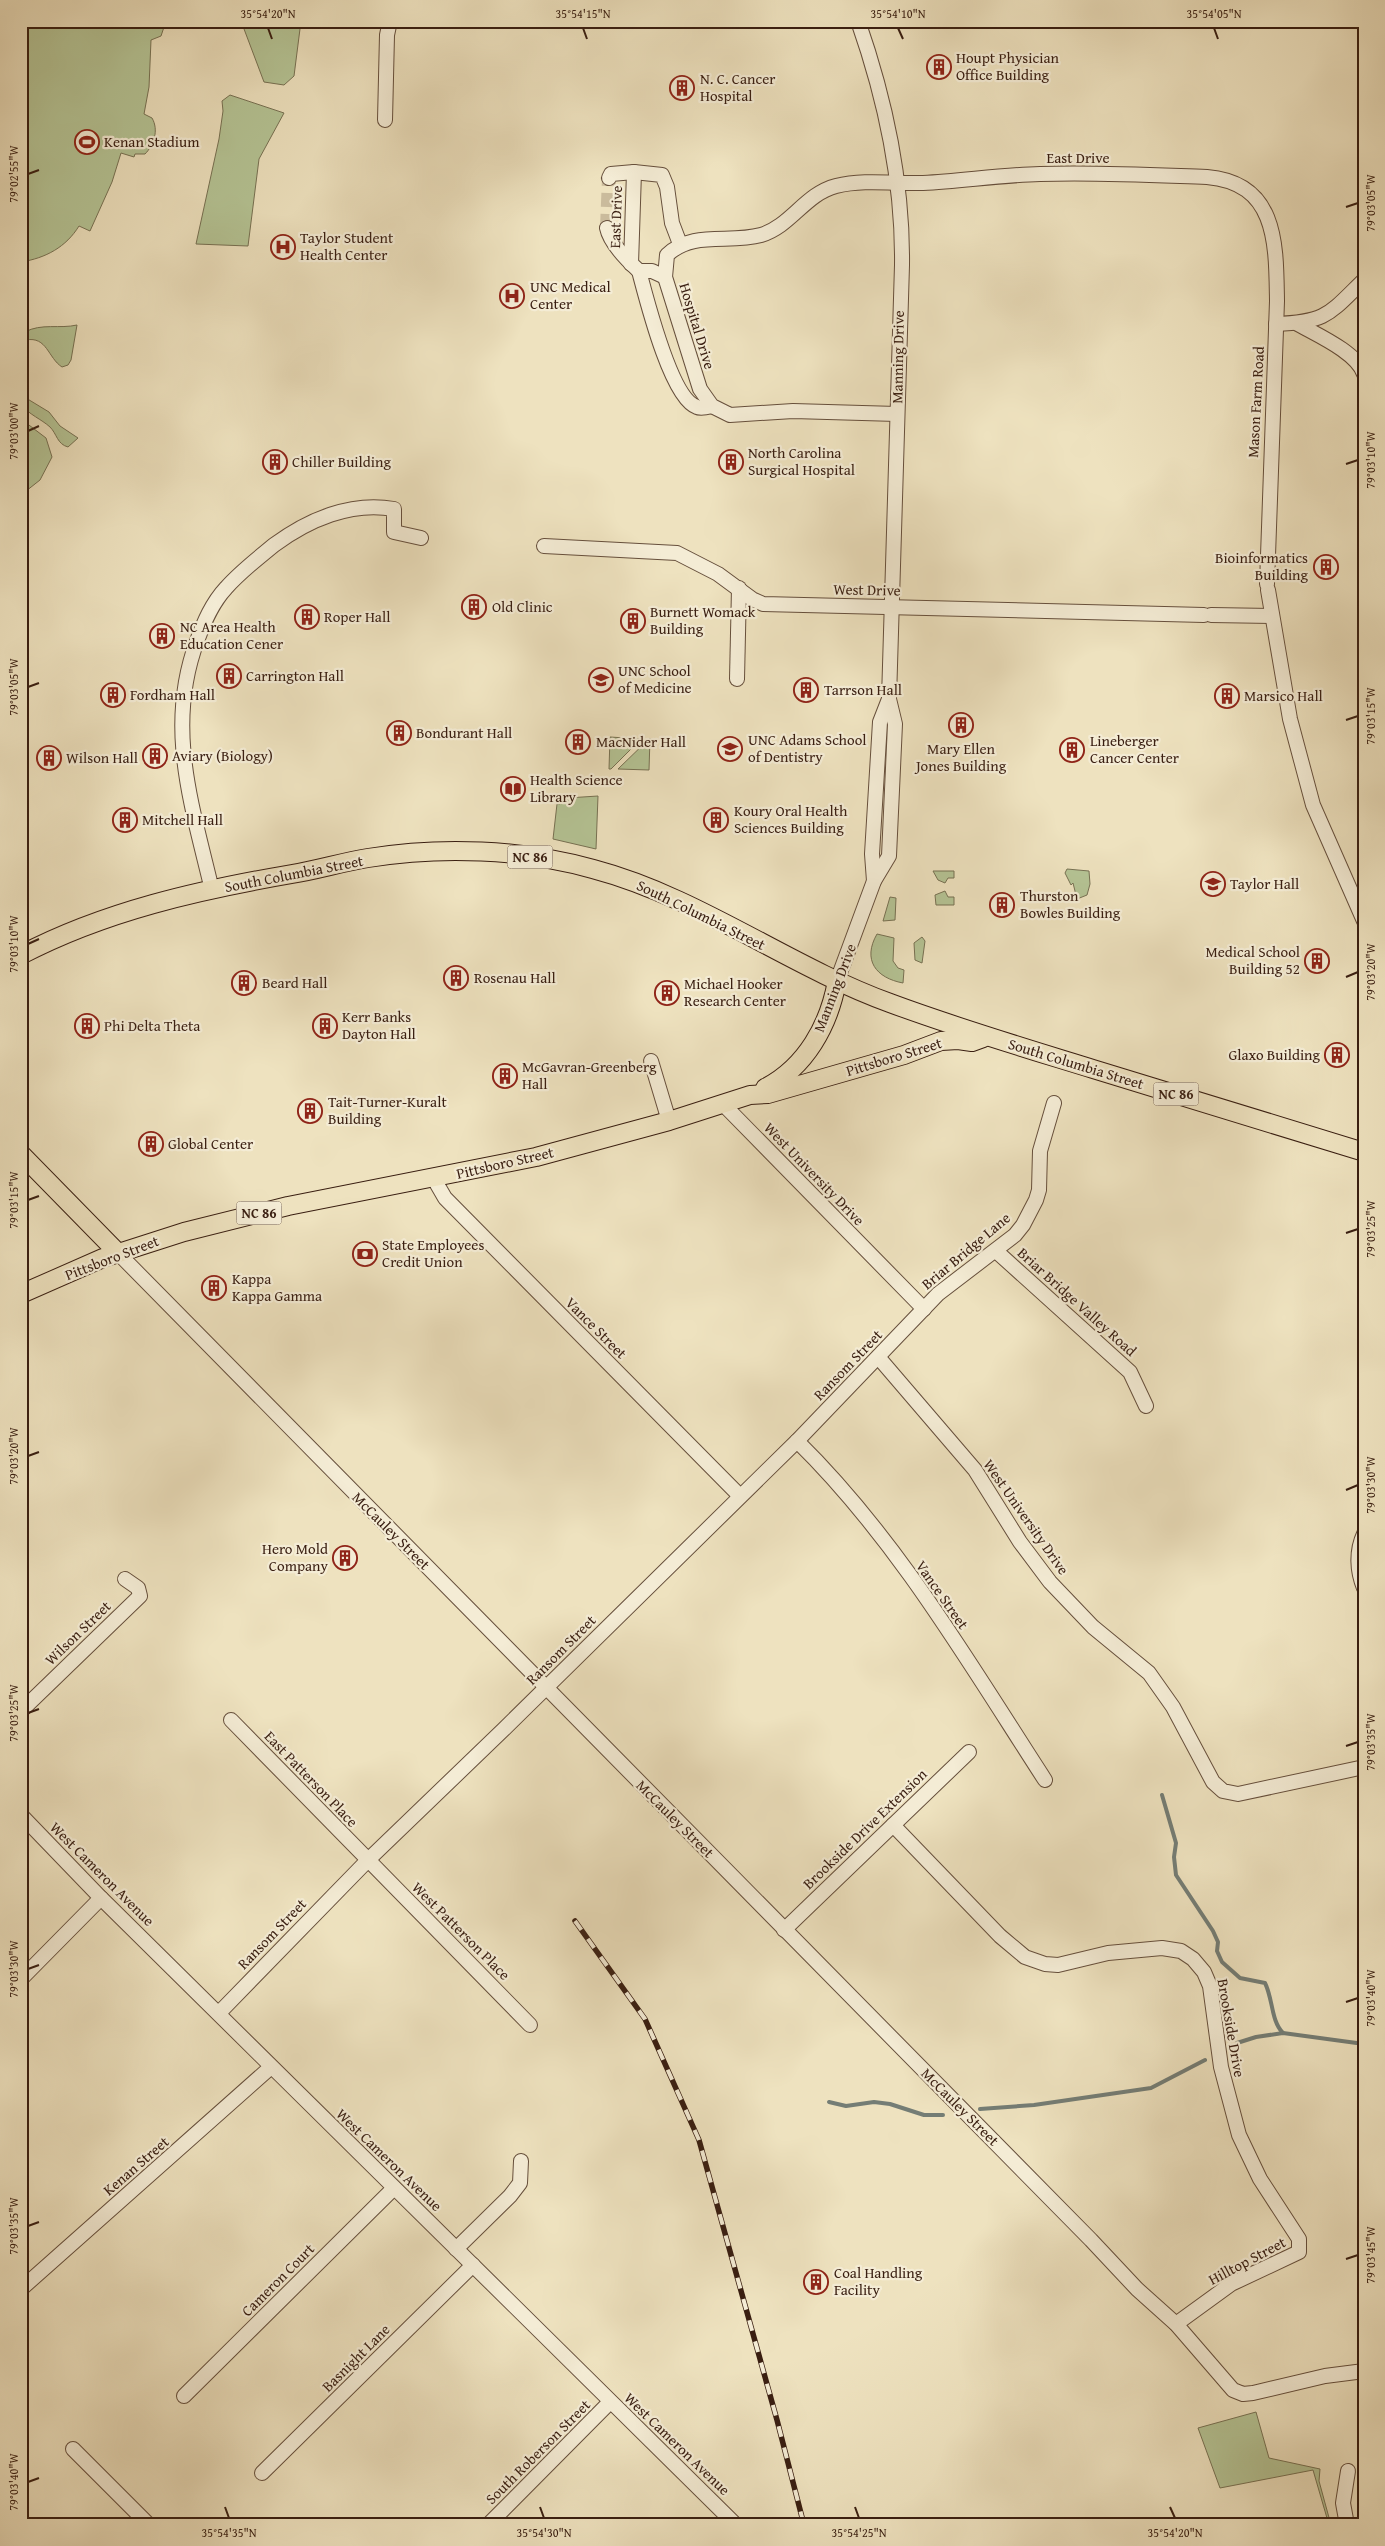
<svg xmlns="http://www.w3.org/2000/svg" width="1385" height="2546" viewBox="0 0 1385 2546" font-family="'Gentium Book Plus',serif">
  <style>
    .green { fill: #b5c495; stroke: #777153 }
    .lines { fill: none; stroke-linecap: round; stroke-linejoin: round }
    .stream { stroke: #747d75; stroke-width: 4 }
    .minor-tunnel { stroke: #cabb9c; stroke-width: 14; stroke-dasharray: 14 7; stroke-linecap: butt }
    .minor-casing { stroke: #664f3c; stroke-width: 16 }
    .major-casing { stroke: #391e11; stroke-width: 20 }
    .minor { stroke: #f4ecd5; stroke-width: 14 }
    .major { stroke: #eee2bf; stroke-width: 18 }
    .rail-casing { stroke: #391e11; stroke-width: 5.5 }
    .rail { stroke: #f4ecd5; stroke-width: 4; stroke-dasharray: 11; stroke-linecap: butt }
    .ticks { fill: none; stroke: #391e11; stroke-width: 2 }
    .labels { text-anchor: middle; stroke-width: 4.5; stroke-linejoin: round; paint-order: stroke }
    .shield { fill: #f4ecd5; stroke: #715c4c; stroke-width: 1 }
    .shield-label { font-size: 14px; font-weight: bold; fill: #391e11 }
    .poi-label { font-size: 15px; fill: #391e11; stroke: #f4ecd5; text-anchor: start }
    .street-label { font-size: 15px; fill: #391e11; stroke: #f4ecd5 }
    .neatline { fill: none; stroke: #391e11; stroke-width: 2 }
    .ticks-label { font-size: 12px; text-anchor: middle; fill: #391e11 }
  </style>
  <rect width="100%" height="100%" fill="#eee2bf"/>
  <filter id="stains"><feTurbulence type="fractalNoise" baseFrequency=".004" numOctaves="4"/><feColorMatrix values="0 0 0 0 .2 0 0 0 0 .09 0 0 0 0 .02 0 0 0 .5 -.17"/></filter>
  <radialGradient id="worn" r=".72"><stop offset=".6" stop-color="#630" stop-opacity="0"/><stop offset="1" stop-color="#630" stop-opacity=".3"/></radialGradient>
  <g class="green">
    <path d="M21 21H166L161 36 151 40 149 87 144 114 152 118C159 130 154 145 145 154H135L134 157 121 153 112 182 90 231 79 226C66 247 46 258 21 262Z"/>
    <path d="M241 21H301L294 76 284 85 264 82Z"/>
    <path d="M230 95 284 113 259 159 248 246 196 244 219 139 223 111 222 101Z"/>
    <path d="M77 325 71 360 68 365 62 367C48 358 47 336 26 340L24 338 25 332C41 323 60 329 77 325Z"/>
    <path d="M21 395 49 412 60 426 78 438 68 447C57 444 57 434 50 427 41 419 30 415 21 405Z"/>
    <path d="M21 419 46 438 52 457 40 480 21 495Z"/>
    <path d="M610 737 641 739 611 769H609Z"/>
    <path d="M650 738 649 770 618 769Z"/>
    <path d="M598 796 596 849 553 839 557 804 566 803 567 798Z"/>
    <path d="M1067 869 1089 871 1090 884 1087 895 1077 899 1073 883 1071 885 1065 873Z"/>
    <path d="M933 871H954V878H948L945 883 938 880Z"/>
    <path d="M945 891 948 897H954V905H936L935 895Z"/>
    <path d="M890 897 896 898 895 920 883 921Z"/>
    <path d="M877 934 894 938 893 961 898 968 904 970 903 983C876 978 862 960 877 934Z"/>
    <path d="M922 937 925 941 922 963 915 960 914 943Z"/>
    <path d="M1256 2412 1269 2458 1320 2469 1319 2481 1331 2525H1329L1313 2470 1220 2488 1198 2428Z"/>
  </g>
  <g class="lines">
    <g class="stream">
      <path d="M1162 1795 1176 1843 1174 1857 1176 1875 1213 1931 1218 1942 1217 1951 1222 1962 1240 1978 1265 1983C1273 1999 1271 2021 1283 2033"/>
      <path d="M1237 2043 1256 2037 1283 2033 1364 2044"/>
      <path d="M829 2102 846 2106 874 2102 890 2104 924 2115H943"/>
      <path d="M980 2109 1034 2105 1151 2088 1205 2060"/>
    </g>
    <path class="minor-tunnel" d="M607 228 609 178"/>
    <defs>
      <g id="minor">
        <path d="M385 120 387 35 390 21"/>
        <path d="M609 178 611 174 634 172 662 175 667 187 672 223 680 244"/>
        <path d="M607 228C610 243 628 261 639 271H652L665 277"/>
        <path d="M631 264 634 172"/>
        <path d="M639 271C646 297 671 399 697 407 701 409 708 407 712 406"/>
        <path d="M1296 323C1315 334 1357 352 1364 374"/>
        <path d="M1276 324C1327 322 1329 314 1364 280"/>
        <path d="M897 414 793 411 730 415 712 406 700 389 665 277 667 255C693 230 729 244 761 235 791 226 805 194 836 186 865 179 894 184 923 183 962 181 1001 175 1040 174 1096 172 1152 175 1207 177 1278 183 1276 245 1277 301L1267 584"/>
        <path d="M544 546 677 553 718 574 752 599 763 604 1204 615"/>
        <path d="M1268 590 1290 719 1313 805 1364 921"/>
        <path d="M1211 615 1272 616"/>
        <path d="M737 679 739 588"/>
        <path d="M874 881 872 854 880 722 889 699"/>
        <path d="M212 890C192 805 165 727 197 641 204 622 212 603 226 588 240 572 257 559 274 545 308 520 351 501 394 509V532L421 538"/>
        <path d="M837 981 874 881 889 856 895 724 889 699 902 265C903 181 886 101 858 21"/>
        <path d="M651 1061 669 1121"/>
        <path d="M723 1104 924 1309"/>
        <path d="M434 1179 445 1198 739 1495"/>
        <path d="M996 1251 1130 1372 1146 1406"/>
        <path d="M118 1253 1091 2240 1137 2289 1176 2324 1233 2390 1243 2394 1253 2393 1325 2376 1364 2371"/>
        <path d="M879 1358 975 1470 1020 1542 1050 1582 1093 1627 1149 1673 1173 1707 1213 1782 1223 1791 1238 1794 1364 1767"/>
        <path d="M797 1441C897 1539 969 1663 1045 1780"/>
        <path d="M1364 1534C1356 1551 1357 1571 1364 1588"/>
        <path d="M21 1711 140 1596 138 1588 125 1579"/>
        <path d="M231 1720 530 2025"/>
        <path d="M21 1815 101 1898 736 2525"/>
        <path d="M893 1825 1000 1936 1025 1957 1045 1964 1058 1965 1108 1953 1162 1948 1181 1951 1193 1959 1204 1972 1210 1986 1221 2067 1239 2135 1260 2179 1299 2239V2252L1231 2284 1176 2324"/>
        <path d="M784 1930 969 1752"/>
        <path d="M21 1979 101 1898"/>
        <path d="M219 2013 368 1860 503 1730 797 1441 938 1294 1015 1235 1023 1225 1036 1200 1039 1190 1040 1151 1054 1103"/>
        <path d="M456 2249 510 2196 520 2183 521 2161"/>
        <path d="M21 2289 271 2067"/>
        <path d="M184 2396 394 2188"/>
        <path d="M73 2449 149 2525"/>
        <path d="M262 2473 473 2265"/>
        <path d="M488 2525 610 2402"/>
        <path d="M1347 2525 1343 2503 1348 2471"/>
      </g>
      <g id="major">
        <path d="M21 955C105 911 199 890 292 874 317 870 343 862 368 858 441 846 522 849 593 869 699 897 788 966 890 1003 957 1028 1025 1048 1093 1069 1183 1096 1273 1124 1364 1152"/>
        <path d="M765 1088C806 1067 829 1025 837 981"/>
        <path d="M21 1154 118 1253"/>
        <path d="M21 1294 103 1258 184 1232 288 1206 536 1157 669 1121 750 1095 768 1094 904 1055 941 1041 958 1040 972 1042 983 1038"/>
      </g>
    </defs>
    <use href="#minor" class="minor-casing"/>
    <use href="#major" class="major-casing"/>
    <use href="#minor" class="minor"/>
    <use href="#major" class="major"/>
    <defs>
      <path id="rail" d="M575 1921 645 2019 699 2140 777 2420 804 2525"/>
    </defs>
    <use href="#rail" class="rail-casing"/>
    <use href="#rail" class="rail"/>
  </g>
  <path class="ticks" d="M268 28 272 39M583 28 587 39M898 28 903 39M1214 28 1218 39M28 174 39 170M1346 207 1358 203M28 431 39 426M1346 464 1358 460M28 687 39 683M1346 720 1358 716M28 944 39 939M1346 977 1358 972M28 1200 39 1196M1346 1233 1358 1229M28 1456 39 1452M1346 1490 1358 1485M28 1713 39 1709M1346 1746 1358 1742M28 1969 39 1965M1346 2002 1358 1998M28 2226 39 2222M1346 2259 1358 2255M28 2482 39 2478M225 2507 229 2518M540 2507 544 2518M855 2507 859 2518M1170 2507 1175 2518"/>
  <defs>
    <symbol id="building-ring" viewBox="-11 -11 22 22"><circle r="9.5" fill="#f4ecd5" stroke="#8f2418" stroke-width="1.5"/><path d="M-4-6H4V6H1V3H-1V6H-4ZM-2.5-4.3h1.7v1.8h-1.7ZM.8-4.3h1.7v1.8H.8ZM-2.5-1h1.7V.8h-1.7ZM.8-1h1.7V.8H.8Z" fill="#8f2418"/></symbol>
    <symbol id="stadium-ring" viewBox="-11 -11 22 22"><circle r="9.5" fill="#f4ecd5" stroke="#8f2418" stroke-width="1.5"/><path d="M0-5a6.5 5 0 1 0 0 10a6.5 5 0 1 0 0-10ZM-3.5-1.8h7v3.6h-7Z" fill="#8f2418"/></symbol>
    <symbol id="hospital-ring" viewBox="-11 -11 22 22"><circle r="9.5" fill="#f4ecd5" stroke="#8f2418" stroke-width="1.5"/><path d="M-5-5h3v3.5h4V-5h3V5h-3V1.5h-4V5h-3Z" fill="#8f2418"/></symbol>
    <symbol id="university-ring" viewBox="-11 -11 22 22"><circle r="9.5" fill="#f4ecd5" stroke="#8f2418" stroke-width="1.5"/><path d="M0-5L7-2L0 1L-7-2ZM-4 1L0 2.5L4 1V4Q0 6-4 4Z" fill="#8f2418"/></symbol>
    <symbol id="library-ring" viewBox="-11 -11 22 22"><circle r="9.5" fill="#f4ecd5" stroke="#8f2418" stroke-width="1.5"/><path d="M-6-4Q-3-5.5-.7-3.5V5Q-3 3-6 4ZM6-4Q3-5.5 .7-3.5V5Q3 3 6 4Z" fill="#8f2418"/></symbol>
    <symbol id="bank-ring" viewBox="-11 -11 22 22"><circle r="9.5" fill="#f4ecd5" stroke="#8f2418" stroke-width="1.5"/><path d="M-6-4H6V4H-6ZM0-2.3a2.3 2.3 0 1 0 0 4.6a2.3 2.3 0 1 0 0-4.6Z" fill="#8f2418"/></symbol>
  </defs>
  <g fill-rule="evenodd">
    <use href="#building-ring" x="925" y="53" width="28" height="28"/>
    <use href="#building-ring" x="668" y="74" width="28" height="28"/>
    <use href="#stadium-ring" x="73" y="128" width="28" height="28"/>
    <use href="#hospital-ring" x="269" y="233" width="28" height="28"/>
    <use href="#hospital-ring" x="498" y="282" width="28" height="28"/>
    <use href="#building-ring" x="261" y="448" width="28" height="28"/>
    <use href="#building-ring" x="717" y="448" width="28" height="28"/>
    <use href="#building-ring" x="1312" y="553" width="28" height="28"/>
    <use href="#building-ring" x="460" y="593" width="28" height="28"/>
    <use href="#building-ring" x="293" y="603" width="28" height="28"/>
    <use href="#building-ring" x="619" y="607" width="28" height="28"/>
    <use href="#building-ring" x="148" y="622" width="28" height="28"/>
    <use href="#building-ring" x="215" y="662" width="28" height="28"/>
    <use href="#university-ring" x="587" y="666" width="28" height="28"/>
    <use href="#building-ring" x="792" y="676" width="28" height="28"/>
    <use href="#building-ring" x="99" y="681" width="28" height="28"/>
    <use href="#building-ring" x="1213" y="682" width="28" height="28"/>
    <use href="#building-ring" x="947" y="711" width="28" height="28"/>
    <use href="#building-ring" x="385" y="719" width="28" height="28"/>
    <use href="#building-ring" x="564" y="728" width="28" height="28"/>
    <use href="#university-ring" x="716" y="735" width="28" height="28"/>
    <use href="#building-ring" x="1058" y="736" width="28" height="28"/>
    <use href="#building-ring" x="141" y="742" width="28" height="28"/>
    <use href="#building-ring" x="35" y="744" width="28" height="28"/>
    <use href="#library-ring" x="499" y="775" width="28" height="28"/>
    <use href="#building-ring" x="111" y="806" width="28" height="28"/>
    <use href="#building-ring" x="702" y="806" width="28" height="28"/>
    <use href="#university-ring" x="1199" y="870" width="28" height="28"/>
    <use href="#building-ring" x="988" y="891" width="28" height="28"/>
    <use href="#building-ring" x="1303" y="947" width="28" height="28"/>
    <use href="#building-ring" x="442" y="964" width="28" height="28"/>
    <use href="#building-ring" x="230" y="969" width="28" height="28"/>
    <use href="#building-ring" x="653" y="979" width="28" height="28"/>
    <use href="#building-ring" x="73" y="1012" width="28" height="28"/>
    <use href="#building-ring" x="311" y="1012" width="28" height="28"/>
    <use href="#building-ring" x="1323" y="1041" width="28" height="28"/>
    <use href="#building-ring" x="491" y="1062" width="28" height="28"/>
    <use href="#building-ring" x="296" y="1097" width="28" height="28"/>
    <use href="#building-ring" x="137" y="1130" width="28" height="28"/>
    <use href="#bank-ring" x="351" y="1240" width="28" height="28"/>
    <use href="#building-ring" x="200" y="1274" width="28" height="28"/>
    <use href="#building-ring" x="331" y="1544" width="28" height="28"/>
    <use href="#building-ring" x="802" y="2268" width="28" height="28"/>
  </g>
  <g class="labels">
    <g class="shield">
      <rect x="507.5" y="845.5" width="45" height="23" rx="4"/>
      <rect x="1153.5" y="1082.5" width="45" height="23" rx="4"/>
      <rect x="236.5" y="1201.5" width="45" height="23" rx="4"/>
    </g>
    <g class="shield-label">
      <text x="530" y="862">NC 86</text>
      <text x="1176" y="1099">NC 86</text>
      <text x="259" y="1218">NC 86</text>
    </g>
    <g class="poi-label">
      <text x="956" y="63">Houpt Physician<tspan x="956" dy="17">Office Building</tspan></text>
      <text x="700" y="84">N. C. Cancer<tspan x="700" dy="17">Hospital</tspan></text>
      <text x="104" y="147">Kenan Stadium</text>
      <text x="300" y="243">Taylor Student<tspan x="300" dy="17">Health Center</tspan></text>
      <text x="530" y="292">UNC Medical<tspan x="530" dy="17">Center</tspan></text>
      <text x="748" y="458">North Carolina<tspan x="748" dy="17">Surgical Hospital</tspan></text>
      <text x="292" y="467">Chiller Building</text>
      <text x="1308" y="563" text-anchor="end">Bioinformatics<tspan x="1308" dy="17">Building</tspan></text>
      <text x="492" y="612">Old Clinic</text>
      <text x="650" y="617">Burnett Womack<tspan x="650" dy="17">Building</tspan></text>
      <text x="324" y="622">Roper Hall</text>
      <text x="180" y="632">NC Area Health<tspan x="180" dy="17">Education Cener</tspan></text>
      <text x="618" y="676">UNC School<tspan x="618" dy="17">of Medicine</tspan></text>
      <text x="246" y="681">Carrington Hall</text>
      <text x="824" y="695">Tarrson Hall</text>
      <text x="130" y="700">Fordham Hall</text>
      <text x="1244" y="701">Marsico Hall</text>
      <text x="416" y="738">Bondurant Hall</text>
      <text x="748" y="745">UNC Adams School<tspan x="748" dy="17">of Dentistry</tspan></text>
      <text x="1090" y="746">Lineberger<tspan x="1090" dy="17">Cancer Center</tspan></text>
      <text x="596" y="747">MacNider Hall</text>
      <text x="961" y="754" text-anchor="middle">Mary Ellen<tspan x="961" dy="17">Jones Building</tspan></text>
      <text x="172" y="761">Aviary (Biology)</text>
      <text x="66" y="763">Wilson Hall</text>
      <text x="530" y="785">Health Science<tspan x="530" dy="17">Library</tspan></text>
      <text x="734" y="816">Koury Oral Health<tspan x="734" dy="17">Sciences Building</tspan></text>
      <text x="142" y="825">Mitchell Hall</text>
      <text x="1230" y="889">Taylor Hall</text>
      <text x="1020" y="901">Thurston<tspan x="1020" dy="17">Bowles Building</tspan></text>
      <text x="1300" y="957" text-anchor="end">Medical School<tspan x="1300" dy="17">Building 52</tspan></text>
      <text x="474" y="983">Rosenau Hall</text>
      <text x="262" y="988">Beard Hall</text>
      <text x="684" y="989">Michael Hooker<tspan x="684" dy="17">Research Center</tspan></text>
      <text x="342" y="1022">Kerr Banks<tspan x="342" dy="17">Dayton Hall</tspan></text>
      <text x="104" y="1031">Phi Delta Theta</text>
      <text x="1320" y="1060" text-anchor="end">Glaxo Building</text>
      <text x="522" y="1072">McGavran-Greenberg<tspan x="522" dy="17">Hall</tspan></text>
      <text x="328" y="1107">Tait-Turner-Kuralt<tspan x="328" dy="17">Building</tspan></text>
      <text x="168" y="1149">Global Center</text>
      <text x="382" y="1250">State Employees<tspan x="382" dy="17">Credit Union</tspan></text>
      <text x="232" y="1284">Kappa<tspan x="232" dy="17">Kappa Gamma</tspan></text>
      <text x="328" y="1554" text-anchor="end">Hero Mold<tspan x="328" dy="17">Company</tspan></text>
      <text x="834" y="2278">Coal Handling<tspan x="834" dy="17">Facility</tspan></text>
    </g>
    <g class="street-label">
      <text x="1078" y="163">East Drive</text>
      <text transform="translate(616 217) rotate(-88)" y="5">East Drive</text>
      <text transform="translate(697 326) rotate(73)" y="5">Hospital Drive</text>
      <text transform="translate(898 357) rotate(-89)" y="5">Manning Drive</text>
      <text transform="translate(1256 402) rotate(-87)" y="5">Mason Farm Road</text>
      <text transform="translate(867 590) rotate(1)" y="5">West Drive</text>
      <text transform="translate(294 874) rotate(-11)" y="5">South Columbia Street</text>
      <text transform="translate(701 915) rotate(26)" y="5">South Columbia Street</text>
      <text transform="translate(835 988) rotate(-69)" y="5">Manning Drive</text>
      <text transform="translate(894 1057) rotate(-17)" y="5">Pittsboro Street</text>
      <text transform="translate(1076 1064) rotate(17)" y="5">South Columbia Street</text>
      <text transform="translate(505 1163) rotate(-13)" y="5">Pittsboro Street</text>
      <text transform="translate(814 1174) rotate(46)" y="5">West University Drive</text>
      <text transform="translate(966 1251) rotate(-40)" y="5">Briar Bridge Lane</text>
      <text transform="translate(112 1258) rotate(-21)" y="5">Pittsboro Street</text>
      <text transform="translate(1077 1302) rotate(42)" y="5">Briar Bridge Valley Road</text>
      <text transform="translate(596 1328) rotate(45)" y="5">Vance Street</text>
      <text transform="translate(848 1365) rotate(-46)" y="5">Ransom Street</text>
      <text transform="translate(1026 1517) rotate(55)" y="5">West University Drive</text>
      <text transform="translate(391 1531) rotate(45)" y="5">McCauley Street</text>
      <text transform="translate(942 1595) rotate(55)" y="5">Vance Street</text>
      <text transform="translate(78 1633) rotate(-44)" y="5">Wilson Street</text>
      <text transform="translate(561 1650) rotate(-45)" y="5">Ransom Street</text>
      <text transform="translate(311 1779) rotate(46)" y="5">East Patterson Place</text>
      <text transform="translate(675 1819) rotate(45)" y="5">McCauley Street</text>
      <text transform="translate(865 1829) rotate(-44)" y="5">Brookside Drive Extension</text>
      <text transform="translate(102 1874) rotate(45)" y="5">West Cameron Avenue</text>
      <text transform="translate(461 1931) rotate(45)" y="5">West Patterson Place</text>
      <text transform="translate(272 1934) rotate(-46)" y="5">Ransom Street</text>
      <text transform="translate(1231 2028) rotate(80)" y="5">Brookside Drive</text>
      <text transform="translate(960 2107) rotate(45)" y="5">McCauley Street</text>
      <text transform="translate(389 2160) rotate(44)" y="5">West Cameron Avenue</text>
      <text transform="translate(136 2166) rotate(-41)" y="5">Kenan Street</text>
      <text transform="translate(1247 2261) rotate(-28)" y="5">Hilltop Street</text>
      <text transform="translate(278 2280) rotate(-45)" y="5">Cameron Court</text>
      <text transform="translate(356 2358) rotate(-45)" y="5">Basnight Lane</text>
      <text transform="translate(677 2444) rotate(44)" y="5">West Cameron Avenue</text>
      <text transform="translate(538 2452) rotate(-45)" y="5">South Roberson Street</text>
    </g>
  </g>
  <rect width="1385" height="2546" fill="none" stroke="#eee2bf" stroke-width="55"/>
  <rect x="28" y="28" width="1330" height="2490" class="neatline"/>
  <g class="ticks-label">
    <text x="268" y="18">35°54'20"N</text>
    <text x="583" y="18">35°54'15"N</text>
    <text x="898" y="18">35°54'10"N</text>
    <text x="1214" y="18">35°54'05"N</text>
    <text transform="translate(14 174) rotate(-90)" y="4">79°02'55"W</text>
    <text transform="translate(1371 203) rotate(-90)" y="4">79°03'05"W</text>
    <text transform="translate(14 431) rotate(-90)" y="4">79°03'00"W</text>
    <text transform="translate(1371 460) rotate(-90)" y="4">79°03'10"W</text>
    <text transform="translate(14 687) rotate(-90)" y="4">79°03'05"W</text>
    <text transform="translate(1371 716) rotate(-90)" y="4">79°03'15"W</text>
    <text transform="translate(14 944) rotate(-90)" y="4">79°03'10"W</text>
    <text transform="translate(1371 972) rotate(-90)" y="4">79°03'20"W</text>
    <text transform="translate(14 1200) rotate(-90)" y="4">79°03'15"W</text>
    <text transform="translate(1371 1229) rotate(-90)" y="4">79°03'25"W</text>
    <text transform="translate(14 1456) rotate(-90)" y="4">79°03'20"W</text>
    <text transform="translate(1371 1485) rotate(-90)" y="4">79°03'30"W</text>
    <text transform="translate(14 1713) rotate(-90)" y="4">79°03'25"W</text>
    <text transform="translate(1371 1742) rotate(-90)" y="4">79°03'35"W</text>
    <text transform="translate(14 1969) rotate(-90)" y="4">79°03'30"W</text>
    <text transform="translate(1371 1998) rotate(-90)" y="4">79°03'40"W</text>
    <text transform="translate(14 2226) rotate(-90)" y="4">79°03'35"W</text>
    <text transform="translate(1371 2255) rotate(-90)" y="4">79°03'45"W</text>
    <text transform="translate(14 2482) rotate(-90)" y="4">79°03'40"W</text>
    <text x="229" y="2537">35°54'35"N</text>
    <text x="544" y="2537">35°54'30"N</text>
    <text x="859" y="2537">35°54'25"N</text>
    <text x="1175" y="2537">35°54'20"N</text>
  </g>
  <rect width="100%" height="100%" filter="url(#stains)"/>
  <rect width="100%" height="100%" fill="url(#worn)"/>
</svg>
